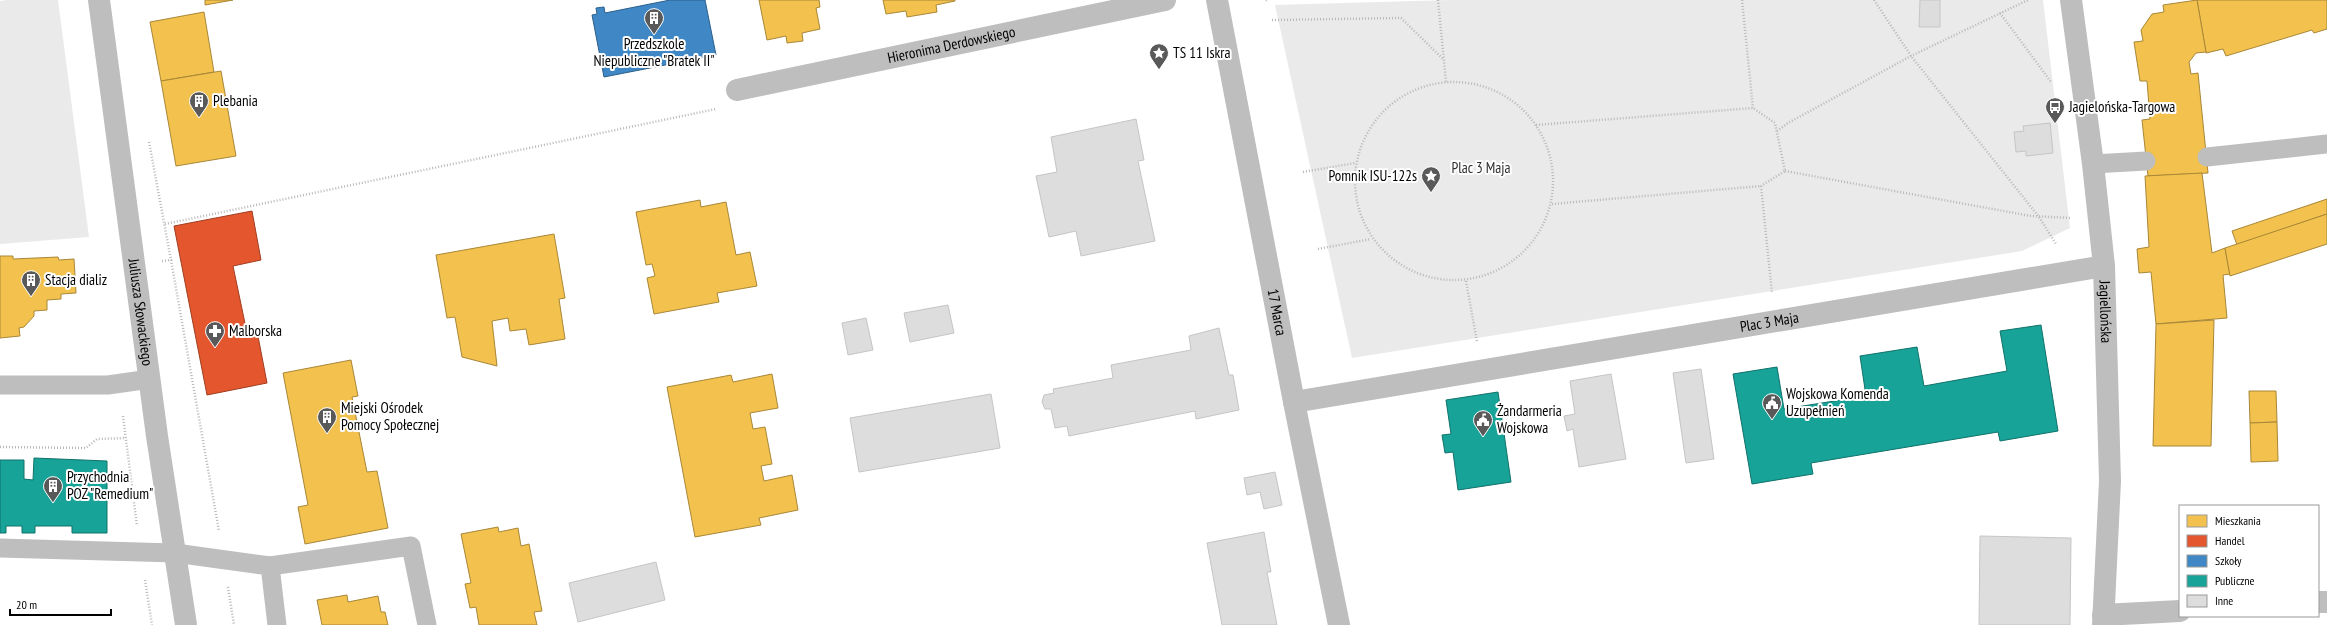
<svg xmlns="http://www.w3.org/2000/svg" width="2327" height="625" viewBox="0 0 2327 625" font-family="'PT Sans Narrow',sans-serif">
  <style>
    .green { fill: #eaeaea }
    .homes { fill: #f2c14e; stroke: #a98737 }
    .shops { fill: #e4572e; stroke: #a03d20 }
    .schools { fill: #3f88c5; stroke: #2c5f8a }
    .public { fill: #17a398; stroke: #10726a }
    .building { fill: #ddd; stroke: #c5c5c5 }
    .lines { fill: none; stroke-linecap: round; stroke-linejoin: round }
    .path { stroke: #b8b8b8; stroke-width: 2.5; stroke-dasharray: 1 2; stroke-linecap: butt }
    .service { stroke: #bebebe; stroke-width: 19 }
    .minor { stroke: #bebebe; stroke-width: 22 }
    .labels { text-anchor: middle; stroke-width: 4; stroke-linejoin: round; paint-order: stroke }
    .poi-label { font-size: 15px; fill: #000; stroke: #fff; text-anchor: start }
    .street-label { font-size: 15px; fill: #000; stroke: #fff }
    .park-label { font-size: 15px; fill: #303030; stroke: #fff }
  </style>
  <rect width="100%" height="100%" fill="#fff"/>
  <g class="green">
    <path d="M6 0H58L89 237 0 244V1Z"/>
    <path d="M1449 0H2043L2070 228 2022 251 1352 358 1275 5Z"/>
  </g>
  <g class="homes">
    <path d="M205 0H233L205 5Z"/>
    <path d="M759 0H819L820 7 816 8 820 29 802 33 803 41 787 43 786 36 767 40Z"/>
    <path d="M883 0H955V1L936 5 937 12 907 17 906 11 886 14Z"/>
    <path d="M2197 0H2327V29L2314 33 2312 30 2226 56 2223 49 2206 53Z"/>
    <path d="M2197 0 2206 52 2196 53 2189 62 2191 74 2198 73 2208 173 2148 176 2142 120 2150 119 2147 81H2140L2134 42 2143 41 2141 30 2152 14 2164 12 2163 5Z"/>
    <path d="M204 12 214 72 161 81 150 22Z"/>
    <path d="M221 71 236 156 176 166 161 81Z"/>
    <path d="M2202 173 2212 253 2225 248 2230 274 2223 275 2227 318 2156 324 2151 272 2139 273 2137 249 2149 247 2145 176Z"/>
    <path d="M2327 199V214L2237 245 2232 231Z"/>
    <path d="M700 200 701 207 726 202 736 255 750 252 757 286 717 293 719 302 654 314 647 278 655 276 652 264 646 265 636 212Z"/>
    <path d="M2327 214V244L2230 276 2225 248Z"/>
    <path d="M554 234 565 298 559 299 565 339 529 345 526 329 510 331 508 318 492 321 497 366 462 357 455 317 447 318 436 255Z"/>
    <path d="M0 256H13V259L58 257 59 260 74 259 76 293 61 294V299L47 300V310L34 311V316L24 327 19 328 20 336 0 338Z"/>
    <path d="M2214 320 2211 446H2153L2156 324Z"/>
    <path d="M351 360 358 396 352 397 367 472 377 471 388 528 305 544 298 507 308 505 283 373Z"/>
    <path d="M772 374 778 408 750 413 753 429 765 427 772 464 761 466 764 481 792 475 798 510 759 518 761 525 695 537 667 387 731 375 733 382Z"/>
    <path d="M2249 391H2276L2277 422 2250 423Z"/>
    <path d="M2277 422 2278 461 2251 462 2250 423Z"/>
    <path d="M498 527 499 532 518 528 521 546 529 544 542 611 534 612 537 625H479L476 607 470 608 465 584 471 583 461 534Z"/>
    <path d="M347 595 348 602 378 596 381 612H385L388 625H322L317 600Z"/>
  </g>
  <path class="shops" d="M252 211 261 260 233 266 247 333 257 331 267 383 207 395 174 226Z"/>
  <path class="schools" d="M670 0H705L716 55 604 77 592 15 597 14 596 8 604 7 605 13Z"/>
  <g class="public">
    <path d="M2041 325 2058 431 2000 441 1998 432 1811 463 1813 474 1752 484 1733 374 1777 367 1784 409 1866 396 1860 356 1917 347 1924 386 2007 371 2000 331Z"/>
    <path d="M1498 392 1511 482 1458 490 1453 452 1445 453 1442 435 1451 434 1446 400Z"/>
    <path d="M34 458 107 461V533H72V526H35V533H22V526H6V533H0V460H24V479L33 480Z"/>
  </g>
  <g class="building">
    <path d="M1920 0H1940V27H1919Z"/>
    <path d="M1136 119 1144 160 1138 161 1155 241 1081 256 1076 231 1049 237 1036 176 1057 172 1051 137Z"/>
    <path d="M2050 123 2053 153 2026 156V151L2016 152 2014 132 2024 131 2023 126Z"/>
    <path d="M948 305 954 333 910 342 904 313Z"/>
    <path d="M866 318 873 350 848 355 842 323Z"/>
    <path d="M1219 328 1229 375H1233L1239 410 1196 419 1195 411 1069 436 1067 426 1055 428 1051 409H1045L1042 402 1044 395 1054 393 1053 389 1113 378 1111 365 1191 350 1189 336Z"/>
    <path d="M1701 369 1714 459 1686 463 1673 373Z"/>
    <path d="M1611 374 1626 459 1579 467 1573 429 1567 431 1564 416 1575 414 1570 381Z"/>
    <path d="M991 394 1000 448 859 472 850 418Z"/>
    <path d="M1275 472 1282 505 1264 509 1260 492 1247 495 1244 478Z"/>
    <path d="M1264 532 1271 572H1267L1277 625H1222L1207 543Z"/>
    <path d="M1980 536 2071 538 2070 625H1979Z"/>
    <path d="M656 562 665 600 578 622 569 583Z"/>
  </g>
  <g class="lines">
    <g class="path">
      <path d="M1266 0 1268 1"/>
      <path d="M1438 0 1446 82"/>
      <path d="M1742 0 1753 108"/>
      <path d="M1874 0 1911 56 2039 217 2056 244"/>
      <path d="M2000 13 2051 82"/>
      <path d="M1272 20 1401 18 1444 60"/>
      <circle cx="1454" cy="181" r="99"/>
      <path d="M1536 125 1753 108 1775 123 1785 171 1761 186"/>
      <path d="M1777 131 1788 123 1911 56 2028 0"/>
      <path d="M149 142 171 260"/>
      <path d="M1785 171 2031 216 2071 218"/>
      <path d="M1303 172 1355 163"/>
      <path d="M1552 204 1761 186 1772 293"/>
      <path d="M165 224 716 109"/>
      <path d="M1318 249 1371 239"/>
      <path d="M162 261 171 260 219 531"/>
      <path d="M1466 281 1477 342"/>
      <path d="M123 416 137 526"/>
      <path d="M0 447 86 448 97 439 126 438"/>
      <path d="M145 580 152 625"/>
      <path d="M228 587 234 625"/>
    </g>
    <g class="service">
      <path d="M2207 157 2327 144"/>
      <path d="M2093 164 2146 161"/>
      <path d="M0 385H108L150 379"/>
      <path d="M0 548 175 553 270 566 277 625"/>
      <path d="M270 566 411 546 427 625"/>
    </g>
    <g class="minor">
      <path id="s1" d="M99 0 157 436 186 625"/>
      <path id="s2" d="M1217 0 1294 402 1339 625"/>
      <path id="s3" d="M2071 0 2093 164 2104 266 2110 481 2103 625"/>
      <path id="s4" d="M737 90 1165 0"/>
      <path id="s5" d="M1294 402 2104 266"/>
      <path d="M2318 602H2327"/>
      <path d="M2103 615 2180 611"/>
    </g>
  </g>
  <defs>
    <symbol id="building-pin" viewBox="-11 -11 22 30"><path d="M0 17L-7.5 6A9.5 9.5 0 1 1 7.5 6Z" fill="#595959" stroke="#fff"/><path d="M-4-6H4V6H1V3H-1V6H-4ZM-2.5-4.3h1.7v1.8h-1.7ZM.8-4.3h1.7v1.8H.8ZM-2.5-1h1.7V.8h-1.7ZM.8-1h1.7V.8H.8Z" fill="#fff"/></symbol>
    <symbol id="sight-pin" viewBox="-11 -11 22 30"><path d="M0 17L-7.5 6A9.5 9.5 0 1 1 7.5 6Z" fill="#595959" stroke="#fff"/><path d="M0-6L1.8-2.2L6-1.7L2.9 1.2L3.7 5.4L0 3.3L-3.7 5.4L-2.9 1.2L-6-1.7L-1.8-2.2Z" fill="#fff"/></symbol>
    <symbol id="bus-pin" viewBox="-11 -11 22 30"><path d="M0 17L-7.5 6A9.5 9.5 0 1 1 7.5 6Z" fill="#595959" stroke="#fff"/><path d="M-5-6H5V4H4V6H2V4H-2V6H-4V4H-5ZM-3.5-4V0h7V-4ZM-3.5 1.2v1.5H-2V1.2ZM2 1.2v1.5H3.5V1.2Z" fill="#fff"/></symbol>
    <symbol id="pharmacy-pin" viewBox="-11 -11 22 30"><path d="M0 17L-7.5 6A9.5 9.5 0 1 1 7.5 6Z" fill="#595959" stroke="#fff"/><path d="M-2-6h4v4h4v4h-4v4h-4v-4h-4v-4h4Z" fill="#fff"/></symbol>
    <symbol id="civic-pin" viewBox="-11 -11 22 30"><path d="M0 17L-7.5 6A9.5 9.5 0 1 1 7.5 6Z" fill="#595959" stroke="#fff"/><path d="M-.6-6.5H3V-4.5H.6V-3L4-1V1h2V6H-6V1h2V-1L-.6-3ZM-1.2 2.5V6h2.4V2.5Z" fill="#fff"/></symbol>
  </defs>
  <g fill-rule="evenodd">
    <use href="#building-pin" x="643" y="7" width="22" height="30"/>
    <use href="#sight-pin" x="1148" y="42" width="22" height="30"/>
    <use href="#building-pin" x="188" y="90" width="22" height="30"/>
    <use href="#bus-pin" x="2044" y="96" width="22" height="30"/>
    <use href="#sight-pin" x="1420" y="165" width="22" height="30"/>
    <use href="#building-pin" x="20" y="269" width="22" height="30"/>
    <use href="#pharmacy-pin" x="204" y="320" width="22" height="30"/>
    <use href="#civic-pin" x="1761" y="392" width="22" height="30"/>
    <use href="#building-pin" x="316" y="406" width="22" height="30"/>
    <use href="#civic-pin" x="1472" y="409" width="22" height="30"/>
    <use href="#building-pin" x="42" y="475" width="22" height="30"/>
  </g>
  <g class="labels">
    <g class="poi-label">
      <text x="654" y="49" text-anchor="middle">Przedszkole<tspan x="654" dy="17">Niepubliczne "Bratek II"</tspan></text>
      <text x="1173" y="58">TS 11 Iskra</text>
      <text x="213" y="106">Plebania</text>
      <text x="2069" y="112">Jagielońska-Targowa</text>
      <text x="1417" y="181" text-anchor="end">Pomnik ISU-122s</text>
      <text x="45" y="285">Stacja dializ</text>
      <text x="229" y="336">Malborska</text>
      <text x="1786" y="399">Wojskowa Komenda<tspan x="1786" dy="17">Uzupełnień</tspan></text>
      <text x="341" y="413">Miejski Ośrodek<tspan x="341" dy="17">Pomocy Społecznej</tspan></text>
      <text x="1497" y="416">Żandarmeria<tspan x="1497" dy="17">Wojskowa</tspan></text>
      <text x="67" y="482">Przychodnia<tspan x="67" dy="17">POZ "Remedium"</tspan></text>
    </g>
    <g class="street-label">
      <text dy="5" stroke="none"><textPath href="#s4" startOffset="219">Hieronima Derdowskiego</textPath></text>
      <text dy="5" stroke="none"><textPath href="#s3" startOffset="314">Jagiellońska</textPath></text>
      <text dy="5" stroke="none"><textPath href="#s1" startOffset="315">Juliusza Słowackiego</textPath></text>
      <text dy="5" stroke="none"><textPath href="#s2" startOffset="318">17 Marca</textPath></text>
      <text dy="5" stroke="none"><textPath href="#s5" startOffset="482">Plac 3 Maja</textPath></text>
    </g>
    <g class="park-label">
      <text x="1481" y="173">Plac 3 Maja</text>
    </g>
  </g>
  <rect x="2179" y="505" width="140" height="112" fill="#ffffff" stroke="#999999"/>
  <rect x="2187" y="515" width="20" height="12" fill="#f2c14e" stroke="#999999"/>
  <text x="2215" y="525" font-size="12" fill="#000000">Mieszkania</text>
  <rect x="2187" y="535" width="20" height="12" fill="#e4572e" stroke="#999999"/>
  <text x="2215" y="545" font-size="12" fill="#000000">Handel</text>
  <rect x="2187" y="555" width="20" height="12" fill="#3f88c5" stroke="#999999"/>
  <text x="2215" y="565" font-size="12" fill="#000000">Szkoły</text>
  <rect x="2187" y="575" width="20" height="12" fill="#17a398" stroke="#999999"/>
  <text x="2215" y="585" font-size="12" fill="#000000">Publiczne</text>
  <rect x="2187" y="595" width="20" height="12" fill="#dddddd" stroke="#999999"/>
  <text x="2215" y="605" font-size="12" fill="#000000">Inne</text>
  <path d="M10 609v6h101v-6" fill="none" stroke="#000000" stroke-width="2"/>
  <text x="16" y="609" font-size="12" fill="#000000" stroke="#ffffff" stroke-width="3" paint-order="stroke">20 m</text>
</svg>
